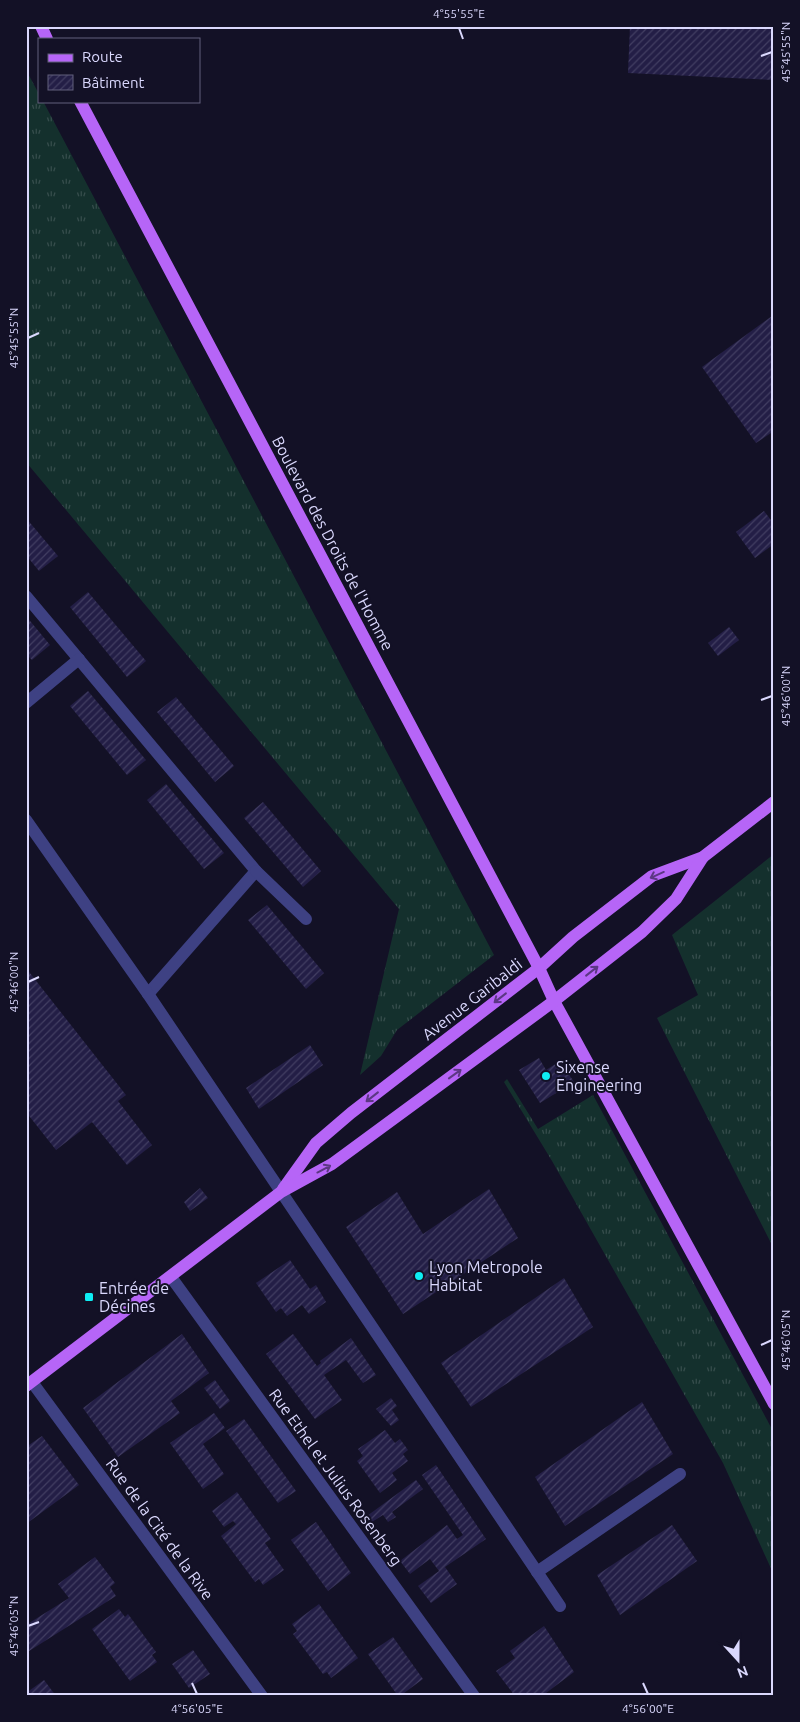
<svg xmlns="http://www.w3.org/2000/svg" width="800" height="1722" viewBox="0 0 800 1722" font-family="Ubuntu,sans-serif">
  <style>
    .grass { fill: url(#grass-tufts) }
    .building { fill: url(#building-hatch) }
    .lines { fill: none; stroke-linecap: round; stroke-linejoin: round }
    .minor { stroke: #3e4183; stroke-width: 12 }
    .major { stroke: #b665f7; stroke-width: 12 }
    .oneway { stroke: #5c3784 }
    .ticks { fill: none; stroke: #dad8fd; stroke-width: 2 }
    .poi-dot { fill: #0eedf3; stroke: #131126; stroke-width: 2 }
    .labels { text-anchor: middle; stroke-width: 4; stroke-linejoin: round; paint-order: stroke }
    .street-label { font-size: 16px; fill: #dad8fd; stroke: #131126 }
    .poi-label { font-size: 16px; fill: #dad8fd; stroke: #131126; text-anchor: start }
    .neatline { fill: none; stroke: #dad8fd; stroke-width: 2 }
    .ticks-label { font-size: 12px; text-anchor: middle; fill: #dad8fd }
  </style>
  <defs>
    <pattern id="grass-tufts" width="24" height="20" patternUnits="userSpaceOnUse" patternTransform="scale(1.25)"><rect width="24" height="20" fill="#14302d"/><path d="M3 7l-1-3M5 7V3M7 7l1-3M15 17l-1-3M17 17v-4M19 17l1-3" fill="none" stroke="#364d4c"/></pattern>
    <pattern id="building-hatch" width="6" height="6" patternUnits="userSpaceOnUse" patternTransform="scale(1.25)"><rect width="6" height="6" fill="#231e46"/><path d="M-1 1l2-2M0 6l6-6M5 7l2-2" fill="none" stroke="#423e62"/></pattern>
  </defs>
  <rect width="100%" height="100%" fill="#131126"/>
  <g class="grass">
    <path d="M26 70 39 94V101H43L494 955 397 1030 381 1056 360 1075 399 909 26 462Z"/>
    <path d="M774 854V1249L657 1018 698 995 672 935Z"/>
    <path d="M507 1079 538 1129 593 1095 774 1433V1575L723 1463 552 1161 504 1082Z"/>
  </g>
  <g class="building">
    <path d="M630 26H774V80L628 73Z"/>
    <path d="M772 316 774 431 756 443 702 367Z"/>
    <path d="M764 511 774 524V544L755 558 736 532Z"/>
    <path d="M26 518 58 556 39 571 26 555Z"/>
    <path d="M88 592 146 661 127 677 70 607Z"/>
    <path d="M26 616 50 645 32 660 26 654Z"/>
    <path d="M729 627 739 640 718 656 708 643Z"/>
    <path d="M88 691 146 760 127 775 70 706Z"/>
    <path d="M176 697 234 766 215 782 157 712Z"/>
    <path d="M166 784 224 853 204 869 147 800Z"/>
    <path d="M263 802 321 871 303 887 244 818Z"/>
    <path d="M267 905 324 973 306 989 248 920Z"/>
    <path d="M26 968 126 1095 118 1101 152 1145 127 1165 92 1122 56 1150 26 1112Z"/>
    <path d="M310 1045 323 1065 259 1109 246 1088Z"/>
    <path d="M539 1058 546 1070 560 1061 574 1082 540 1103 519 1070Z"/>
    <path d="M200 1188 208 1198 190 1211 184 1202Z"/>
    <path d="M489 1189 518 1238 403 1314 346 1227 397 1192 423 1234Z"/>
    <path d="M290 1260 310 1289 316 1285 326 1302 309 1314 302 1305 287 1316 281 1308 276 1312 256 1283Z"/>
    <path d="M564 1278 593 1327 471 1407 441 1363Z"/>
    <path d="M182 1334 209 1373 171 1401 180 1413 118 1457 83 1408Z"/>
    <path d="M293 1334 317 1366 321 1363 320 1361 351 1338 376 1375 363 1383 346 1360 324 1375 342 1400 315 1419 266 1354Z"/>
    <path d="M215 1380 230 1401 220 1409 204 1388Z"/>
    <path d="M391 1398 397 1406 392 1410 399 1420 391 1426 376 1409Z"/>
    <path d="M642 1402 673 1454 565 1526 535 1477Z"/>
    <path d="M214 1413 225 1428 203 1444 224 1474 203 1489 170 1443Z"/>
    <path d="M244 1419 296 1491 278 1503 226 1431Z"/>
    <path d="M385 1430 395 1443 400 1439 408 1450 403 1454 408 1461 392 1473 397 1480 380 1493 357 1461 363 1456 358 1449Z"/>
    <path d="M42 1436 79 1485 26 1524V1447Z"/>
    <path d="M436 1465 486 1539 445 1567 457 1584 431 1603 418 1586 439 1571 430 1559 410 1574 400 1561 447 1525 457 1539 463 1535 422 1475Z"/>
    <path d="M416 1480 423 1489 392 1512 396 1517 388 1522 383 1515 372 1522 367 1516Z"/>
    <path d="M237 1492 271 1539 265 1543 284 1570 263 1585 259 1579 255 1582 221 1536 236 1524 233 1521 224 1527 212 1511Z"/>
    <path d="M316 1522 351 1573 328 1591 291 1540Z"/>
    <path d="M672 1525 697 1561 620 1615 597 1575Z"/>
    <path d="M95 1557 115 1583 110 1587 116 1596 26 1653V1625L69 1598 58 1584Z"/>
    <path d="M319 1604 358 1658 331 1678 327 1672 323 1674 293 1634 297 1631 292 1624Z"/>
    <path d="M119 1609 125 1617 128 1614 156 1652 152 1655 157 1662 130 1681 92 1629Z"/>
    <path d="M544 1626 574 1672 542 1696H515L496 1671 515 1658 510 1651Z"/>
    <path d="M393 1637 423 1679 400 1696H398L368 1654Z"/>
    <path d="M193 1650 210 1674 189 1688 172 1664Z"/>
    <path d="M44 1680 56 1696H26V1693Z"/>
  </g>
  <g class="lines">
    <g class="minor">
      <path d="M26 596 256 871 148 994"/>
      <path d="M26 703 79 659"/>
      <path d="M26 820 148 994 560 1606"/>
      <path d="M256 871 306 919"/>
      <path d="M171 1277 474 1696"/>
      <path d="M32 1382 262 1696"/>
      <path d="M537 1572 680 1474"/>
    </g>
    <g class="major">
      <path d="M41 26 47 39"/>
      <path d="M80 101 539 968 554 1001 774 1404"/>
      <path d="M283 1189 316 1143 351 1113 539 968 573 937 652 876 703 857 774 802"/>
      <path d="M26 1386 281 1192 332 1164 554 1001 642 932 676 899 703 857"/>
    </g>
  </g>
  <defs><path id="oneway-shaft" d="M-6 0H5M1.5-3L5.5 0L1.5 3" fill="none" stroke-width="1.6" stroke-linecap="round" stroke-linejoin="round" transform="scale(1.25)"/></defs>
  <g class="oneway">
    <use href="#oneway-shaft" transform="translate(657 875) rotate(156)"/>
    <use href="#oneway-shaft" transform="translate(592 971) rotate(-38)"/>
    <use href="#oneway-shaft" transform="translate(500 998) rotate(142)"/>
    <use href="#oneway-shaft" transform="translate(455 1074) rotate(-36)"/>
    <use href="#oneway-shaft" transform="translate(372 1097) rotate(142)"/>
    <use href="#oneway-shaft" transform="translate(324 1169) rotate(-28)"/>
  </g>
  <path class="ticks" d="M459 28 463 39M761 56 772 52M28 338 39 333M761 700 772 696M28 982 39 977M761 1345 772 1340M28 1626 39 1622M192 1683 197 1694M643 1683 648 1694"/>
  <g class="poi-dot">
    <circle cx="546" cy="1076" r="5"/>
    <circle cx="419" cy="1276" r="5"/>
    <rect x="84" y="1292" width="10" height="10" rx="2.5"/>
  </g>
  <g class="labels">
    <g class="street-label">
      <text transform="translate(333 543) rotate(62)" y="6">Boulevard des Droits de l'Homme</text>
      <text transform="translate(472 999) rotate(-38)" y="6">Avenue Garibaldi</text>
      <text transform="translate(336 1477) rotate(54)" y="6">Rue Ethel et Julius Rosenberg</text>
      <text transform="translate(160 1529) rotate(54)" y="6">Rue de la Cité de la Rive</text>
    </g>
    <g class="poi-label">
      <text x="556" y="1073">Sixense<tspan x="556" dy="18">Engineering</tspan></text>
      <text x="429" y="1273">Lyon Metropole<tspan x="429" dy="18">Habitat</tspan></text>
      <text x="99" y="1294">Entrée de<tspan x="99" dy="18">Décines</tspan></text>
    </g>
  </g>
  <rect width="800" height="1722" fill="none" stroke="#131126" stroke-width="55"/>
  <rect x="38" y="38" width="162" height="65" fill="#131126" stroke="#63617c"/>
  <rect x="48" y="54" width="25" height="8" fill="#b665f7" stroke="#63617c"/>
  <text x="82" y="62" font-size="15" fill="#dad8fd">Route</text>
  <rect x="48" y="75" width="25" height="15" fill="url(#building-hatch)" stroke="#63617c"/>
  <text x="82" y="88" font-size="15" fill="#dad8fd">Bâtiment</text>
  <g transform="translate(738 1660) rotate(159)" stroke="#131126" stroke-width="4" paint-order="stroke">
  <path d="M0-4L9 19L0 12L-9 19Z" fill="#dad8fd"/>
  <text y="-8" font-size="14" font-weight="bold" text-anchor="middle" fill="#dad8fd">N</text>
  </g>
  <rect x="28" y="28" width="744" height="1666" class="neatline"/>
  <g class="ticks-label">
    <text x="459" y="18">4°55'55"E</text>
    <text transform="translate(786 52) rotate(-90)" y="4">45°45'55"N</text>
    <text transform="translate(14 338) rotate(-90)" y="4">45°45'55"N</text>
    <text transform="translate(786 696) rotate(-90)" y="4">45°46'00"N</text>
    <text transform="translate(14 982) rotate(-90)" y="4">45°46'00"N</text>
    <text transform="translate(786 1340) rotate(-90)" y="4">45°46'05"N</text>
    <text transform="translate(14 1626) rotate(-90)" y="4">45°46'05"N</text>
    <text x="197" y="1713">4°56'05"E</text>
    <text x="648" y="1713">4°56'00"E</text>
  </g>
</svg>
